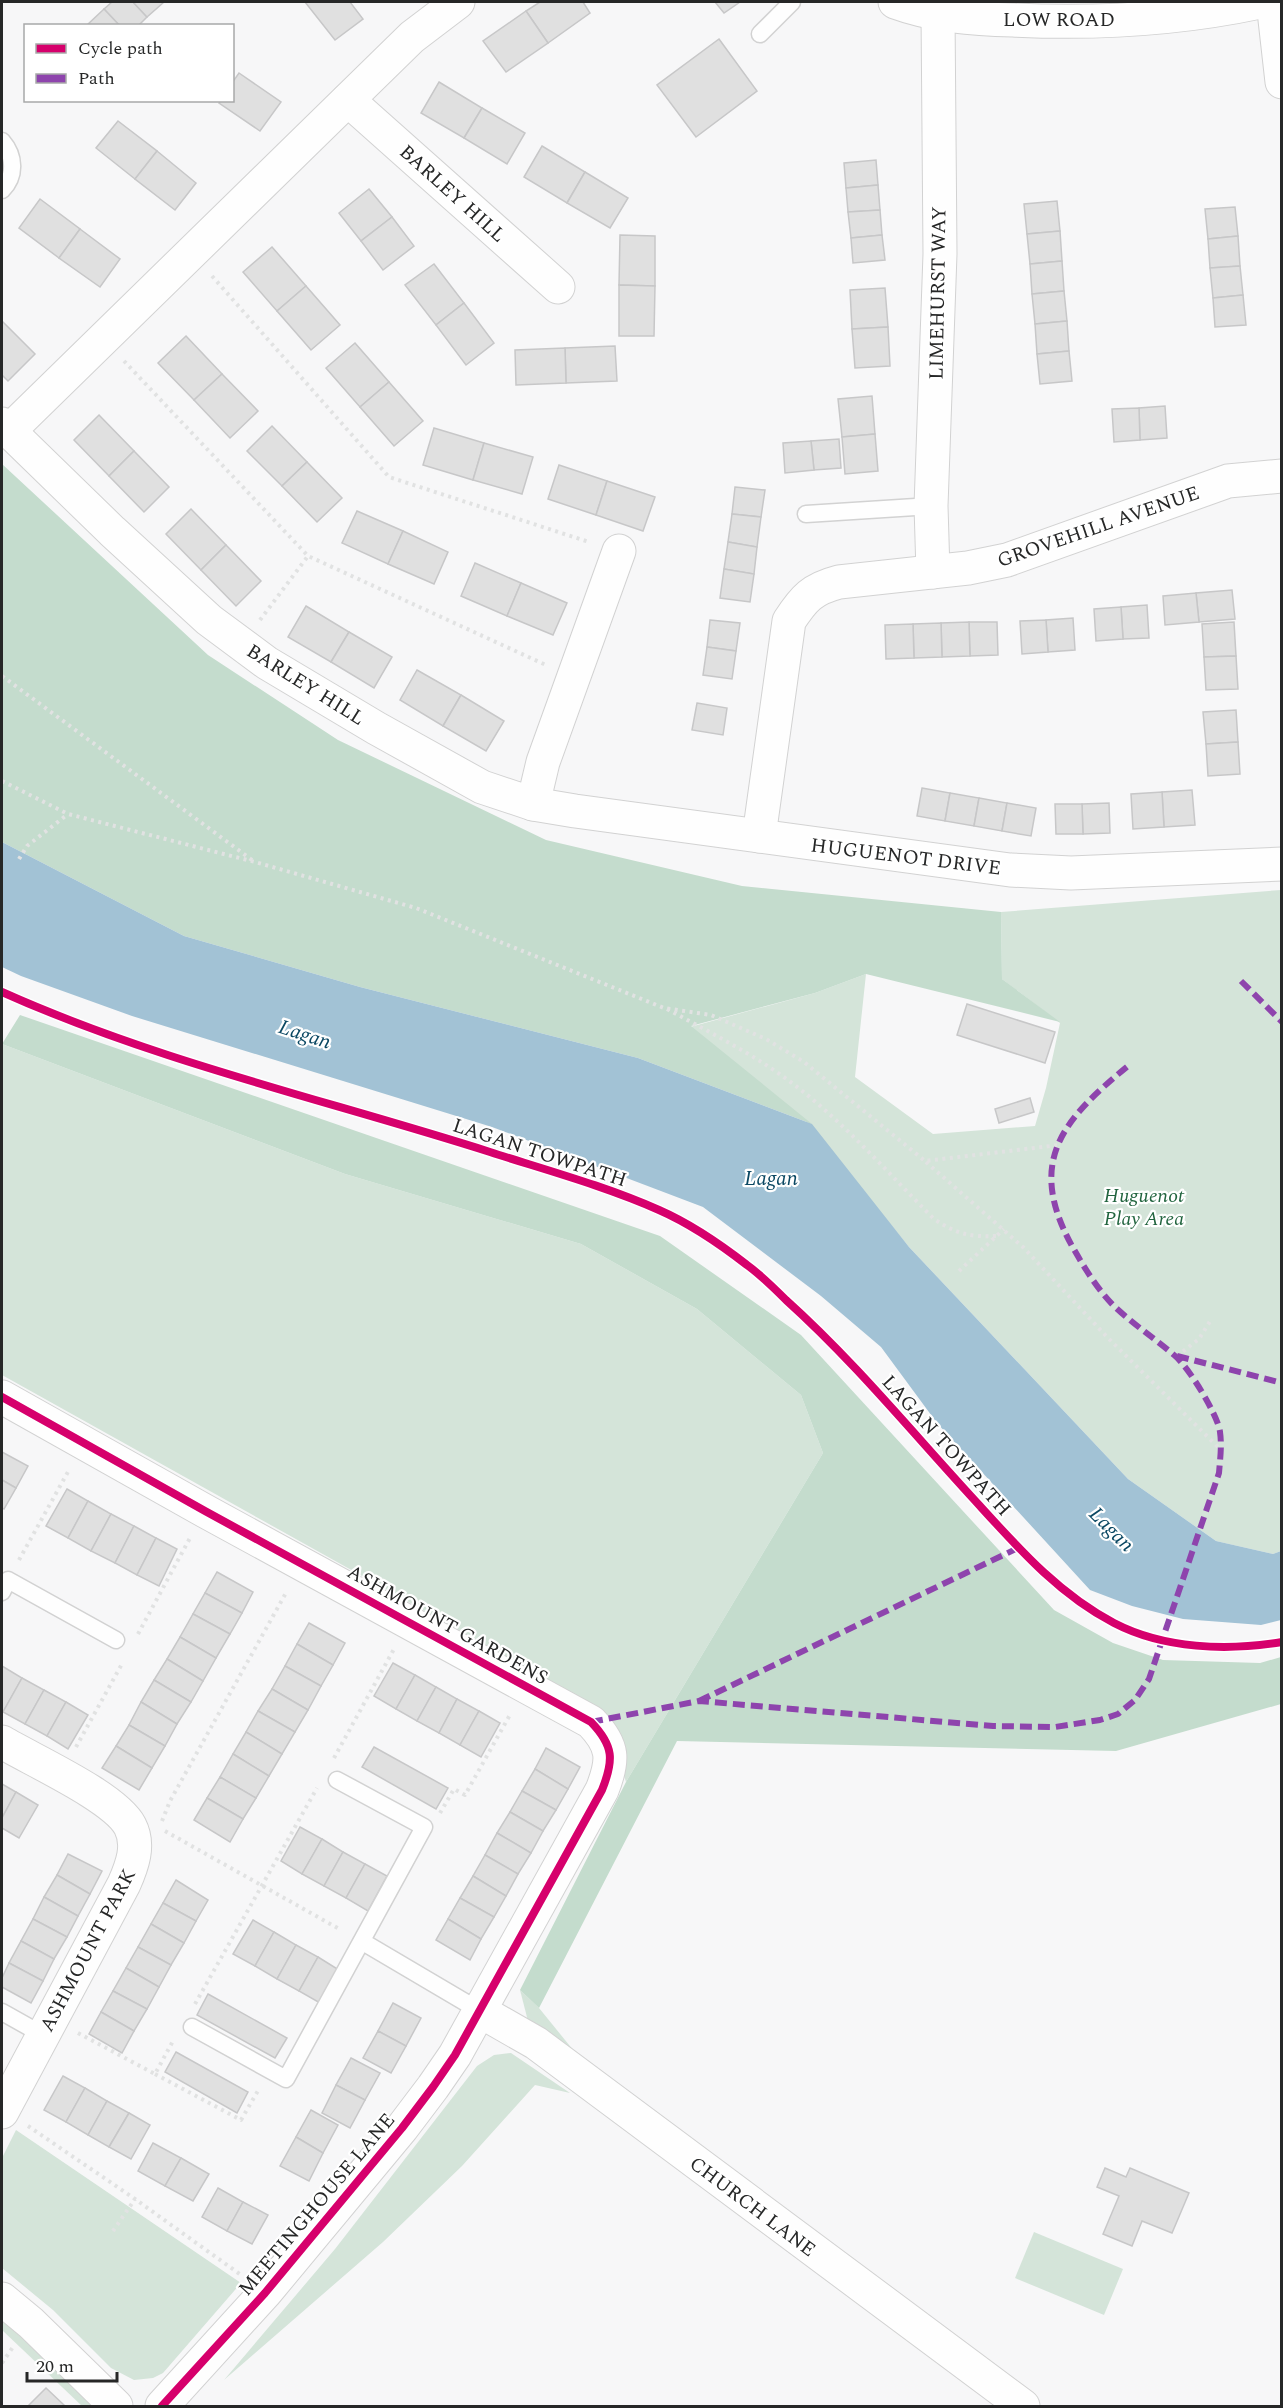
<svg xmlns="http://www.w3.org/2000/svg" width="1283" height="2408" viewBox="0 0 1283 2408" font-family="Spectral,serif">
  <style>
    .green { fill: #d4e4d9 }
    .forest { fill: #c4dccd }
    .water { fill: #a2c2d5 }
    .building { fill: #e0e0e0; stroke: #c7c7c8; stroke-width: 1.5 }
    .lines { fill: none; stroke-linecap: round; stroke-linejoin: round }
    .lane-casing { stroke: #d2d2d2; stroke-width: 19 }
    .street-casing { stroke: #d2d2d2; stroke-width: 35 }
    .path { stroke: #e1e2e2; stroke-width: 4; stroke-dasharray: 3 4.5; stroke-linecap: butt }
    .lane { stroke: #fefefe; stroke-width: 16 }
    .street { stroke: #fefefe; stroke-width: 33 }
    .quiet { stroke: #8e44ad; stroke-width: 6; stroke-dasharray: 12 6; stroke-linecap: butt }
    .cycleway-casing { stroke: #fff; stroke-width: 11 }
    .cycleway { stroke: #d6006c; stroke-width: 8 }
    .labels { text-anchor: middle; stroke-width: 4.5; stroke-linejoin: round; paint-order: stroke }
    .street-label { font-size: 20px; fill: #262727; stroke: #fff }
    .park-label { font-size: 20px; font-style: italic; fill: #21643e; stroke: #fff }
    .water-label { font-size: 21px; font-style: italic; fill: #0b4863; stroke: #fff }
  </style>
  <rect width="100%" height="100%" fill="#f7f7f8"/>
  <g class="green">
    <path d="M1281 890V1551L1273 1554 1216 1541 1128 1479 909 1247 805 1120 690 1027 815 993 866 974 855 1077 933 1134 1035 1126 1046 1088 1060 1023 1002 979 1001 912Z"/>
    <path d="M2 1044 345 1174 581 1244 697 1309 801 1395 823 1453 626 1782 612 1738 586 1701 2 1375Z"/>
    <path d="M520 1990 539 2008 578 2056 528 2021Z"/>
    <path d="M511 2053 570 2093 535 2085 462 2166 383 2242 224 2380 335 2249 477 2066 494 2055Z"/>
    <path d="M16 2130 241 2283 163 2373 153 2378 134 2380 111 2368 53 2310 2 2268V2158Z"/>
    <path d="M1034 2232 1123 2269 1104 2315 1015 2278Z"/>
    <path d="M2 2317 93 2406H82L2 2330Z"/>
  </g>
  <g class="forest">
    <path d="M2 464 208 655 338 740 546 840 742 886 1001 912 1002 979 1060 1022 866 974 815 993 691 1026 812 1124 638 1058 360 987 184 936 2 842Z"/>
    <path d="M20 1015 660 1236 801 1335 1054 1610 1113 1643 1163 1660 1260 1663 1281 1657V1704L1116 1751 677 1741 539 2008 520 1990 626 1782 823 1453 801 1395 697 1309 581 1244 345 1174 2 1044Z"/>
  </g>
  <path class="water" d="M2 842 184 936 360 987 638 1058 812 1124 909 1247 1128 1479 1216 1541 1273 1554 1281 1551V1620L1261 1625 1183 1619 1132 1606 1090 1590 937 1423 881 1347 821 1296 703 1207 492 1127 132 1016 21 976 2 967Z"/>
  <g class="building">
    <path d="M112 2H133L147 17 138 26H120L104 9Z"/>
    <path d="M133 2H164L147 17Z"/>
    <path d="M305 2H350L363 19 335 40Z"/>
    <path d="M540 2H583L590 13 548 43 526 11Z"/>
    <path d="M715 2H740L724 13Z"/>
    <path d="M104 9 120 26H86Z"/>
    <path d="M526 11 548 43 506 72 483 41Z"/>
    <path d="M719 39 757 91 696 137 657 85Z"/>
    <path d="M239 73 281 102 260 131 219 103 221 100H232V83Z"/>
    <path d="M439 82 482 108 464 138 421 113Z"/>
    <path d="M482 108 525 133 507 164 464 138Z"/>
    <path d="M118 121 157 151 135 179 96 148Z"/>
    <path d="M542 146 585 172 567 203 524 177Z"/>
    <path d="M157 151 196 183 175 210 135 179Z"/>
    <path d="M876 160 878 185 846 188 844 163Z"/>
    <path d="M585 172 628 198 610 228 567 203Z"/>
    <path d="M878 185 880 210 848 212 846 188Z"/>
    <path d="M369 189 392 217 361 241 339 213Z"/>
    <path d="M40 199 80 229 59 258 19 228Z"/>
    <path d="M1057 201 1060 231 1027 234 1024 204Z"/>
    <path d="M1235 207 1238 236 1208 239 1205 209Z"/>
    <path d="M880 210 882 235 851 238 848 212Z"/>
    <path d="M392 217 414 246 383 270 361 241Z"/>
    <path d="M80 229 120 259 100 287 59 258Z"/>
    <path d="M1060 231 1062 261 1030 264 1027 234Z"/>
    <path d="M620 235 655 236V286L619 285Z"/>
    <path d="M882 235 885 260 853 263 851 238Z"/>
    <path d="M1238 236 1240 266 1210 268 1208 239Z"/>
    <path d="M272 247 306 286 277 311 243 272Z"/>
    <path d="M1062 261 1064 291 1032 294 1030 264Z"/>
    <path d="M434 264 464 303 436 325 405 285Z"/>
    <path d="M1240 266 1243 295 1213 298 1210 268Z"/>
    <path d="M619 285 655 286 654 336H619Z"/>
    <path d="M306 286 340 325 311 350 277 311Z"/>
    <path d="M885 288 888 327 852 329 850 290Z"/>
    <path d="M1064 291 1067 321 1035 324 1032 294Z"/>
    <path d="M1243 295 1246 325 1215 327 1213 298Z"/>
    <path d="M464 303 494 343 466 365 436 325Z"/>
    <path d="M2 321 35 354 8 381 2 375Z"/>
    <path d="M1067 321 1069 351 1037 354 1035 324Z"/>
    <path d="M888 327 890 366 855 368 852 329Z"/>
    <path d="M186 336 222 374 194 400 158 363Z"/>
    <path d="M355 343 389 382 360 407 326 368Z"/>
    <path d="M615 346 617 381 566 383 565 348Z"/>
    <path d="M565 348 566 383 516 385 515 350Z"/>
    <path d="M1069 351 1072 381 1040 384 1037 354Z"/>
    <path d="M222 374 258 411 230 438 194 400Z"/>
    <path d="M389 382 423 421 394 446 360 407Z"/>
    <path d="M872 396 875 434 842 437 838 399Z"/>
    <path d="M1165 406 1167 438 1140 440 1139 408Z"/>
    <path d="M1139 408 1140 440 1114 442 1112 409Z"/>
    <path d="M99 415 134 451 109 476 74 440Z"/>
    <path d="M272 426 307 462 282 486 247 451Z"/>
    <path d="M434 428 484 443 473 480 423 465Z"/>
    <path d="M875 434 878 471 845 474 842 437Z"/>
    <path d="M839 439 841 468 814 470 811 441Z"/>
    <path d="M811 441 814 470 785 473 783 443Z"/>
    <path d="M484 443 533 457 522 494 473 480Z"/>
    <path d="M134 451 169 487 144 512 109 476Z"/>
    <path d="M307 462 342 498 317 522 282 486Z"/>
    <path d="M559 465 607 481 596 515 548 499Z"/>
    <path d="M607 481 655 497 643 531 596 515Z"/>
    <path d="M735 487 765 490 761 517 732 514Z"/>
    <path d="M191 509 226 545 201 570 166 534Z"/>
    <path d="M357 511 403 531 388 564 342 543Z"/>
    <path d="M732 514 761 517 757 547 728 542Z"/>
    <path d="M403 531 448 552 434 584 388 564Z"/>
    <path d="M728 542 757 547 754 574 724 569Z"/>
    <path d="M226 545 261 581 236 606 201 570Z"/>
    <path d="M475 563 521 583 507 616 461 596Z"/>
    <path d="M724 569 754 574 750 602 720 598Z"/>
    <path d="M521 583 567 603 553 635 507 616Z"/>
    <path d="M1232 590 1235 619 1199 622 1196 593Z"/>
    <path d="M1196 593 1199 622 1165 625 1163 596Z"/>
    <path d="M1147 605 1149 638 1123 639 1121 607Z"/>
    <path d="M306 606 349 632 331 662 288 637Z"/>
    <path d="M1121 607 1123 639 1096 641 1094 609Z"/>
    <path d="M1073 618 1075 650 1048 652 1046 620Z"/>
    <path d="M710 620 740 623 736 651 707 647Z"/>
    <path d="M1046 620 1048 652 1022 654 1020 621Z"/>
    <path d="M969 622H997L998 655 970 656Z"/>
    <path d="M969 622 970 656 942 657 941 623Z"/>
    <path d="M1234 622 1236 656 1204 657 1202 624Z"/>
    <path d="M941 623 942 657 914 658 913 624Z"/>
    <path d="M913 624 914 658 886 659 885 625Z"/>
    <path d="M349 632 392 657 374 688 331 662Z"/>
    <path d="M707 647 736 651 732 679 703 675Z"/>
    <path d="M1236 656 1238 689 1206 690 1204 657Z"/>
    <path d="M417 670 461 695 443 726 400 700Z"/>
    <path d="M461 695 504 721 486 751 443 726Z"/>
    <path d="M697 703 727 708 723 735 692 730Z"/>
    <path d="M1236 710 1238 742 1206 744 1203 712Z"/>
    <path d="M1238 742 1240 774 1208 776 1206 744Z"/>
    <path d="M922 788 950 793 945 821 917 816Z"/>
    <path d="M1192 790 1195 825 1164 827 1162 792Z"/>
    <path d="M1162 792 1164 827 1133 829 1131 794Z"/>
    <path d="M950 793 979 798 974 826 945 821Z"/>
    <path d="M979 798 1007 803 1002 831 974 826Z"/>
    <path d="M1007 803 1036 808 1031 836 1002 831Z"/>
    <path d="M1109 803 1110 833 1083 834 1082 804Z"/>
    <path d="M1055 804H1082L1083 834H1056Z"/>
    <path d="M967 1004 1055 1032 1045 1063 957 1035Z"/>
    <path d="M1030 1098 1034 1112 999 1123 995 1109Z"/>
    <path d="M2 1452 28 1466 16 1488 2 1480Z"/>
    <path d="M2 1480 16 1488 4 1509 2 1508Z"/>
    <path d="M67 1489 88 1501 68 1538 46 1526Z"/>
    <path d="M88 1501 111 1514 91 1551 68 1538Z"/>
    <path d="M111 1514 134 1526 115 1563 91 1551Z"/>
    <path d="M134 1526 156 1538 137 1575 115 1563Z"/>
    <path d="M156 1538 177 1549 159 1586 137 1575Z"/>
    <path d="M217 1572 253 1592 242 1613 205 1593Z"/>
    <path d="M205 1593 242 1613 230 1634 193 1614Z"/>
    <path d="M193 1614 230 1634 216 1658 180 1637Z"/>
    <path d="M309 1623 345 1643 333 1665 297 1644Z"/>
    <path d="M180 1637 216 1658 203 1681 167 1659Z"/>
    <path d="M297 1644 333 1665 321 1686 285 1666Z"/>
    <path d="M167 1659 203 1681 191 1702 154 1680Z"/>
    <path d="M393 1663 415 1675 396 1709 374 1696Z"/>
    <path d="M2 1666 22 1678 3 1712 2 1711Z"/>
    <path d="M285 1666 321 1686 308 1710 272 1689Z"/>
    <path d="M415 1675 436 1687 417 1721 396 1709Z"/>
    <path d="M22 1678 44 1690 25 1724 3 1712Z"/>
    <path d="M154 1680 191 1702 177 1724 141 1702Z"/>
    <path d="M436 1687 457 1699 439 1733 417 1721Z"/>
    <path d="M272 1689 308 1710 295 1732 258 1711Z"/>
    <path d="M44 1690 66 1702 47 1736 25 1724Z"/>
    <path d="M457 1699 479 1711 460 1745 439 1733Z"/>
    <path d="M66 1702 88 1715 68 1749 47 1736Z"/>
    <path d="M141 1702 177 1724 165 1746 129 1725Z"/>
    <path d="M258 1711 295 1732 282 1754 246 1732Z"/>
    <path d="M479 1711 500 1723 481 1757 460 1745Z"/>
    <path d="M129 1725 165 1746 152 1768 116 1746Z"/>
    <path d="M246 1732 282 1754 269 1776 233 1754Z"/>
    <path d="M116 1746 152 1768 139 1790 102 1768Z"/>
    <path d="M374 1747 448 1788 436 1809 362 1767Z"/>
    <path d="M546 1748 580 1767 568 1789 535 1769Z"/>
    <path d="M233 1754 269 1776 256 1798 220 1777Z"/>
    <path d="M535 1769 568 1789 556 1810 522 1791Z"/>
    <path d="M220 1777 256 1798 243 1819 207 1798Z"/>
    <path d="M2 1784 16 1792 2 1818Z"/>
    <path d="M522 1791 556 1810 543 1831 510 1812Z"/>
    <path d="M16 1792 38 1805 19 1838 2 1828V1818Z"/>
    <path d="M207 1798 243 1819 230 1842 194 1820Z"/>
    <path d="M510 1812 543 1831 531 1853 497 1833Z"/>
    <path d="M300 1827 322 1839 302 1874 281 1861Z"/>
    <path d="M497 1833 531 1853 518 1874 485 1855Z"/>
    <path d="M322 1839 343 1852 324 1886 302 1874Z"/>
    <path d="M343 1852 365 1864 346 1898 324 1886Z"/>
    <path d="M68 1854 102 1871 90 1894 57 1875Z"/>
    <path d="M485 1855 518 1874 506 1896 473 1876Z"/>
    <path d="M365 1864 387 1876 368 1911 346 1898Z"/>
    <path d="M57 1875 90 1894 78 1916 44 1897Z"/>
    <path d="M473 1876 506 1896 494 1917 460 1898Z"/>
    <path d="M176 1880 208 1900 196 1921 163 1903Z"/>
    <path d="M44 1897 78 1916 67 1937 33 1919Z"/>
    <path d="M460 1898 494 1917 481 1939 448 1919Z"/>
    <path d="M163 1903 196 1921 184 1943 151 1924Z"/>
    <path d="M33 1919 67 1937 54 1959 21 1941Z"/>
    <path d="M448 1919 481 1939 470 1960 436 1940Z"/>
    <path d="M253 1920 274 1932 255 1966 233 1954Z"/>
    <path d="M151 1924 184 1943 171 1965 138 1947Z"/>
    <path d="M274 1932 296 1945 277 1979 255 1966Z"/>
    <path d="M21 1941 54 1959 43 1981 9 1963Z"/>
    <path d="M296 1945 318 1957 299 1991 277 1979Z"/>
    <path d="M138 1947 171 1965 159 1987 126 1968Z"/>
    <path d="M318 1957 339 1970 320 2003 299 1991Z"/>
    <path d="M9 1963 43 1981 31 2003 2 1987V1978Z"/>
    <path d="M126 1968 159 1987 147 2009 113 1991Z"/>
    <path d="M113 1991 147 2009 134 2031 101 2012Z"/>
    <path d="M208 1994 287 2038 275 2058 197 2015Z"/>
    <path d="M393 2003 421 2018 406 2046 378 2031Z"/>
    <path d="M101 2012 134 2031 122 2053 89 2034Z"/>
    <path d="M378 2031 406 2046 391 2073 363 2058Z"/>
    <path d="M176 2052 248 2092 237 2113 165 2072Z"/>
    <path d="M351 2058 380 2073 365 2100 336 2085Z"/>
    <path d="M63 2076 85 2088 66 2122 44 2110Z"/>
    <path d="M336 2085 365 2100 350 2128 322 2113Z"/>
    <path d="M85 2088 107 2101 88 2135 66 2122Z"/>
    <path d="M107 2101 129 2113 109 2147 88 2135Z"/>
    <path d="M311 2110 338 2125 323 2153 296 2137Z"/>
    <path d="M129 2113 150 2125 131 2159 109 2147Z"/>
    <path d="M296 2137 323 2153 309 2181 280 2166Z"/>
    <path d="M153 2143 181 2158 165 2186 138 2171Z"/>
    <path d="M181 2158 209 2174 193 2201 165 2186Z"/>
    <path d="M1105 2168 1126 2177 1130 2168 1189 2193 1172 2233 1142 2221 1132 2246 1103 2234 1119 2196 1097 2187Z"/>
    <path d="M218 2188 243 2202 227 2231 202 2217Z"/>
    <path d="M243 2202 268 2215 252 2244 227 2231Z"/>
    <path d="M46 2388 65 2406H28Z"/>
  </g>
  <g class="lines">
    <defs>
      <g id="lane">
        <path d="M760 34 792 2"/>
        <path d="M2 141C15 156 16 176 2 190"/>
        <path d="M806 514 931 506"/>
        <path d="M2 1592 8 1580 116 1640"/>
        <path d="M363 1942 480 2011"/>
        <path d="M2 2012 43 2035"/>
        <path d="M192 2027 286 2079 424 1827 337 1780"/>
      </g>
      <g id="street">
        <path d="M895 2C933 16 973 19 1013 20 1095 24 1180 19 1260 2"/>
        <path d="M1273 2 1282 82"/>
        <path d="M348 100 558 287"/>
        <path d="M2 424 112 531 209 620 267 663 376 728 482 787 533 804 575 811 1010 870 1071 873 1282 864"/>
        <path d="M9 431 412 37 458 2"/>
        <path d="M933 572 931 506 940 254 938 13"/>
        <path d="M533 804 543 762 619 551"/>
        <path d="M759 836 789 621C804 598 812 589 839 582L968 568 1007 560 1228 481 1282 476"/>
        <path d="M2 1397 205 1511 591 1722C614 1746 614 1760 602 1790L455 2055 433 2087 402 2128 265 2293 162 2406"/>
        <path d="M2 1742C32 1760 115 1797 130 1826 140 1845 132 1866 124 1884L2 2112"/>
        <path d="M480 2011 536 2043 1023 2406"/>
        <path d="M2 2299 31 2323 116 2406"/>
      </g>
    </defs>
    <use href="#lane" class="lane-casing"/>
    <use href="#street" class="street-casing"/>
    <g class="path">
      <path d="M212 276 389 477 589 542"/>
      <path d="M124 361 308 556 546 665"/>
      <path d="M260 620 308 556"/>
      <path d="M2 676 252 860"/>
      <path d="M2 781 68 814 255 862 416 908 664 1008 711 1015 766 1039 804 1062 925 1161 1059 1145"/>
      <path d="M19 859 27 846 68 814"/>
      <path d="M667 1009C713 1034 761 1058 801 1090 849 1128 891 1176 934 1219 957 1234 968 1237 996 1236"/>
      <path d="M926 1162 1024 1248 1107 1337 1221 1450"/>
      <path d="M959 1271 1004 1229"/>
      <path d="M1177 1356 1199 1339 1212 1318"/>
      <path d="M19 1560 69 1470"/>
      <path d="M138 1634 190 1538"/>
      <path d="M76 1747 123 1662"/>
      <path d="M334 1758 394 1649"/>
      <path d="M440 1813 454 1789 465 1795 511 1713"/>
      <path d="M162 1821 170 1801 287 1591"/>
      <path d="M165 1831 341 1930"/>
      <path d="M195 2004 317 1788"/>
      <path d="M78 2033 155 2074 173 2041"/>
      <path d="M155 2074 241 2120 259 2089"/>
      <path d="M28 2126 135 2199 241 2275"/>
      <path d="M113 2231 135 2199"/>
      <path d="M2 2363 13 2347"/>
    </g>
    <use href="#lane" class="lane"/>
    <use href="#street" class="street"/>
    <g class="quiet">
      <path d="M1241 981 1282 1022"/>
      <path d="M1177 1356 1282 1383"/>
      <path d="M699 1701 1018 1548"/>
      <path d="M591 1722 699 1701 993 1726 1055 1727 1100 1720 1118 1714 1135 1700 1149 1679 1219 1473C1220 1460 1222 1446 1220 1432 1218 1415 1188 1366 1174 1355 1154 1338 1133 1324 1114 1306 1097 1289 1084 1267 1072 1246 1026 1162 1062 1120 1128 1066"/>
    </g>
    <defs>
      <g id="cycleway">
        <path d="M2 992C158 1062 327 1100 490 1152 546 1170 605 1186 659 1210 691 1224 720 1244 747 1265 761 1275 774 1288 786 1300 856 1363 916 1437 980 1506 1020 1550 1060 1595 1114 1623 1164 1649 1227 1651 1282 1642"/>
        <path d="M2 1397 205 1511 591 1722C614 1746 614 1760 602 1790L455 2055 433 2087 402 2128 265 2293 162 2406"/>
      </g>
    </defs>
    <use href="#cycleway" class="cycleway-casing"/>
    <use href="#cycleway" class="cycleway"/>
  </g>
  <g class="labels">
    <g class="street-label">
      <text x="1059" y="26">LOW ROAD</text>
      <text transform="translate(453 193) rotate(42)" y="7">BARLEY HILL</text>
      <text transform="translate(937 293) rotate(-89)" y="7">LIMEHURST WAY</text>
      <text transform="translate(1098 526) rotate(-19)" y="7">GROVEHILL AVENUE</text>
      <text transform="translate(306 684) rotate(32)" y="7">BARLEY HILL</text>
      <text transform="translate(906 856) rotate(7)" y="7">HUGUENOT DRIVE</text>
      <text transform="translate(540 1152) rotate(18)" y="7">LAGAN TOWPATH</text>
      <text transform="translate(947 1445) rotate(48)" y="7">LAGAN TOWPATH</text>
      <text transform="translate(448 1624) rotate(29)" y="7">ASHMOUNT GARDENS</text>
      <text transform="translate(87 1950) rotate(-62)" y="7">ASHMOUNT PARK</text>
      <text transform="translate(316 2204) rotate(-50)" y="7">MEETINGHOUSE LANE</text>
      <text transform="translate(753 2206) rotate(37)" y="7">CHURCH LANE</text>
    </g>
    <g class="park-label">
      <text x="1144" y="1202">Huguenot<tspan x="1144" dy="23">Play Area</tspan></text>
    </g>
    <g class="water-label">
      <text transform="translate(305 1034) rotate(18)" y="7">Lagan</text>
      <text x="771" y="1185">Lagan</text>
      <text transform="translate(1112 1529) rotate(45)" y="7">Lagan</text>
    </g>
  </g>
  <rect width="1283" height="2408" fill="none" stroke="#262727" stroke-width="6"/>
  <rect x="24" y="24" width="210" height="78" fill="#ffffff" stroke="#a8a9a9" stroke-width="1.5"/>
  <rect x="36" y="44" width="30" height="9" fill="#d6006c" stroke="#a8a9a9" stroke-width="1.5"/>
  <text x="78" y="54" font-size="18" fill="#262727">Cycle path</text>
  <rect x="36" y="74" width="30" height="9" fill="#8e44ad" stroke="#a8a9a9" stroke-width="1.5"/>
  <text x="78" y="84" font-size="18" fill="#262727">Path</text>
  <path d="M27 2372v9h90v-9" fill="none" stroke="#262727" stroke-width="3"/>
  <text x="36" y="2372" font-size="18" fill="#262727" stroke="#ffffff" stroke-width="4.5" paint-order="stroke">20 m</text>
</svg>
